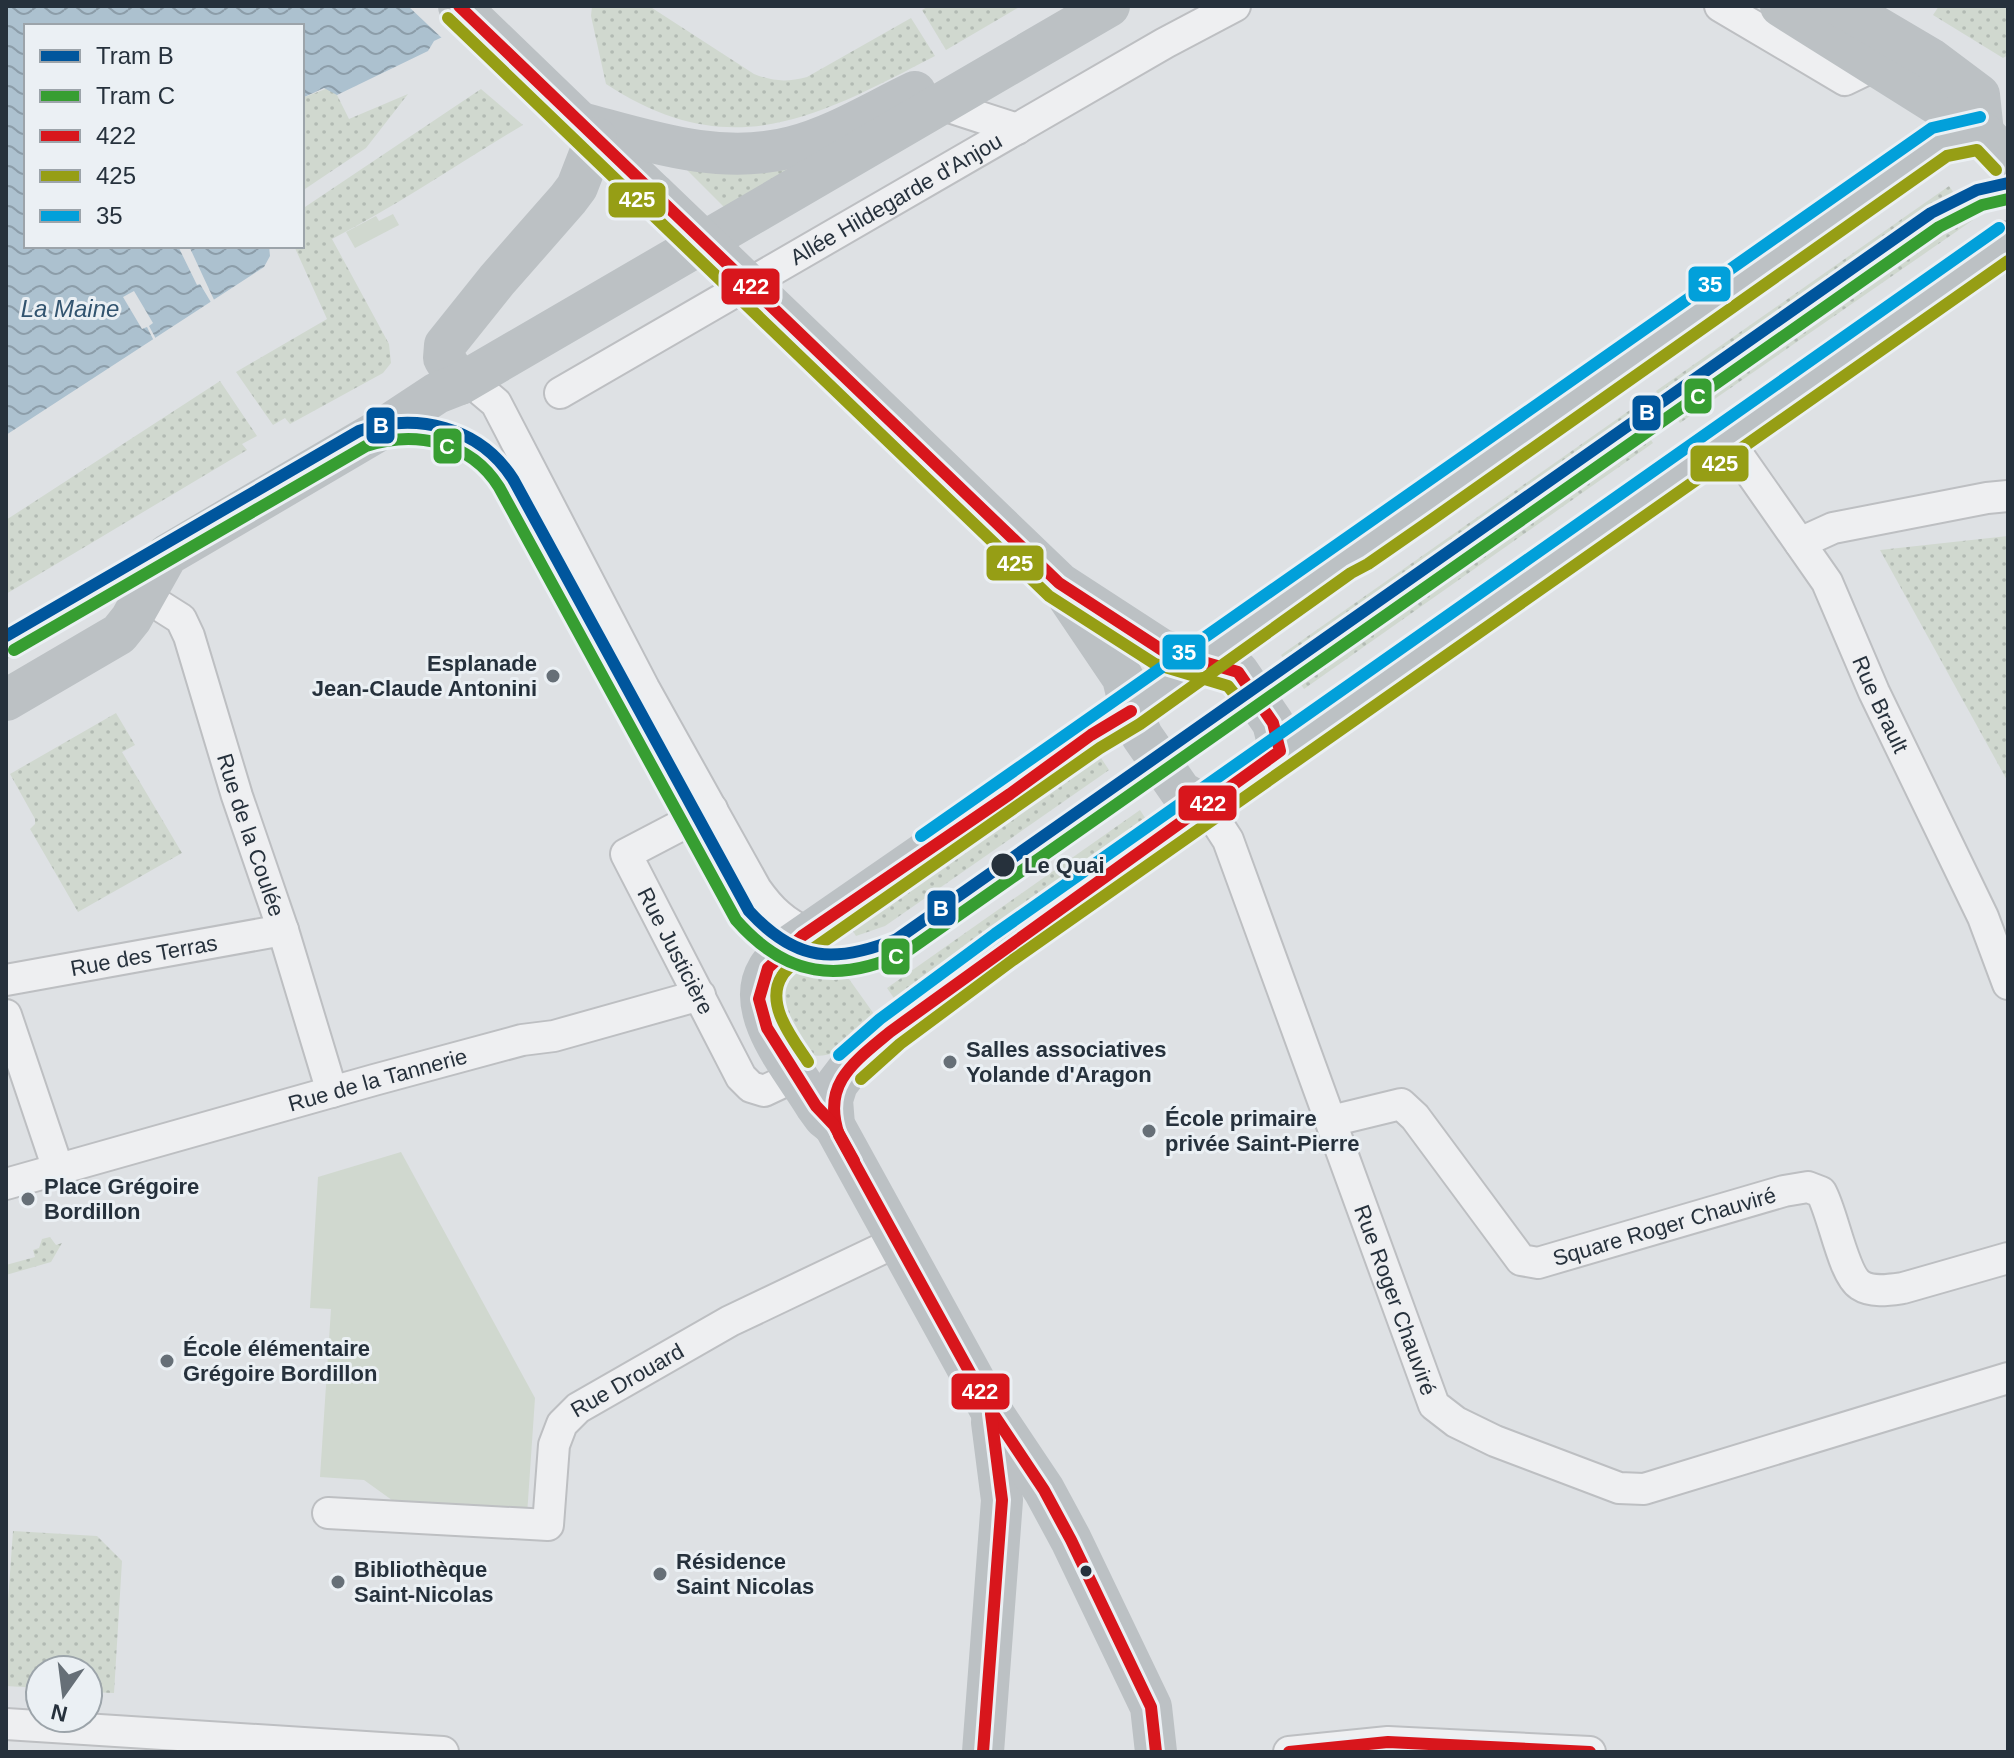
<svg xmlns="http://www.w3.org/2000/svg" width="2014" height="1758" viewBox="0 0 2014 1758" font-family="Helvetica,sans-serif">
  <style>
    .grass { fill: url(#grass-dots) }
    .park { fill: #d0d8cf }
    .water { fill: url(#water-waves) }
    .pier { fill: #dee1e4 }
    .lines { fill: none; stroke-linecap: round; stroke-linejoin: round }
    .street-casing { stroke: #bdbfc2; stroke-width: 34 }
    .street { stroke: #eeeff1; stroke-width: 30 }
    .secondary { stroke: #bcc1c4; stroke-width: 42 }
    .tram { stroke: #c7c9cc; stroke-width: 2 }
    .secondary-bridge { stroke: #bcc1c4; stroke-width: 42 }
    .bus-1-casing { stroke: #ebf0f4; stroke-width: 18 }
    .bus-2-casing { stroke: #ebf0f4; stroke-width: 18 }
    .bus-3-casing { stroke: #ebf0f4; stroke-width: 18 }
    .bus-1 { stroke: #d8161c; stroke-width: 12 }
    .bus-2 { stroke: #969e15; stroke-width: 12 }
    .bus-3 { stroke: #02a0da; stroke-width: 12 }
    .tram-1-casing { stroke: #ebf0f4; stroke-width: 18 }
    .tram-2-casing { stroke: #ebf0f4; stroke-width: 18 }
    .tram-1 { stroke: #00569d; stroke-width: 12 }
    .tram-2 { stroke: #379e32; stroke-width: 12 }
    .poi-dot { fill: #666f77; stroke: #ebf0f4; stroke-width: 3 }
    .stop-dot { fill: #26313c; stroke: #ebf0f4; stroke-width: 3 }
    .labels { text-anchor: middle; stroke-width: 6; stroke-linejoin: round; paint-order: stroke }
    .street-label { font-size: 22px; fill: #26313c; stroke: #ebf0f4 }
    .poi-label { font-size: 22px; font-weight: bold; fill: #26313c; stroke: #ebf0f4; text-anchor: start }
    .stop-label { font-size: 22px; font-weight: bold; fill: #26313c; stroke: #ebf0f4; text-anchor: start }
    .water-label { font-size: 24px; font-style: italic; fill: #32546f; stroke: #ebf0f4 }
    .line-badge { stroke: #ebf0f4; stroke-width: 3 }
    .badge-label { font-size: 22px; text-anchor: middle; font-weight: bold; fill: #fff }
  </style>
  <defs>
    <pattern id="grass-dots" width="8" height="8" patternUnits="userSpaceOnUse" patternTransform="scale(2)"><rect width="8" height="8" fill="#d0d8cf"/><path d="M2 2h.1M6 6h.1" fill="none" stroke="#b2bab3" stroke-width="1.8" stroke-linecap="round"/></pattern>
    <pattern id="water-waves" width="16" height="10" patternUnits="userSpaceOnUse" patternTransform="scale(2)"><rect width="16" height="10" fill="#acc1cf"/><path d="M0 5q4-4 8 0t8 0" fill="none" stroke="#8c9da9"/></pattern>
  </defs>
  <rect width="100%" height="100%" fill="#dee1e4"/>
  <g class="grass">
    <path d="M592 6H649L754 74C774 82 788 82 807 77L911 18 935 56C817 117 731 166 606 84L591 16Z"/>
    <path d="M929 6H1021L946 50 922 10Z"/>
    <path d="M1939 6H2005L2008 8V55L2003 58 1933 15Z"/>
    <path d="M328 88 337 95 349 119 408 94 366 148 302 191V98Z"/>
    <path d="M481 89 523 125C459 163 398 205 332 239L389 344 391 363 383 373 290 424 285 418 273 425 236 372 327 319 295 248 302 246V209Z"/>
    <path d="M846 138 726 209 673 156Z"/>
    <path d="M1949 186 1973 220 1680 423 1656 391Z"/>
    <path d="M220 381 257 436 242 444 247 450 6 594V520Z"/>
    <path d="M1630 410 1653 443 1304 689 1281 655Z"/>
    <path d="M530 491 634 685 609 697 504 505Z"/>
    <path d="M2008 536V782L1880 550Z"/>
    <path d="M117 563 131 588 105 604 90 578Z"/>
    <path d="M58 597 72 621 6 660V628Z"/>
    <path d="M642 700 694 797 672 809 619 712Z"/>
    <path d="M116 713 135 745 122 752 182 853 78 912 30 829 35 824V819L10 774Z"/>
    <path d="M1095 749 1109 770 885 926 856 936 848 923Z"/>
    <path d="M1140 810 1153 830 900 1007 887 988Z"/>
    <path d="M711 828 763 915 742 935 727 916 688 841Z"/>
    <path d="M789 968 805 976 849 979 879 1021C856 1039 831 1067 800 1051L779 1000Z"/>
    <path d="M50 1237 56 1245 62 1243 51 1262 6 1275V1265L35 1257 33 1250 39 1248 42 1239Z"/>
    <path d="M13 1531 97 1536 122 1561 114 1693 88 1692V1670H40V1688L6 1686V1629Z"/>
  </g>
  <g class="park">
    <path d="M393 214 399 225 355 248 346 232 376 216 379 221Z"/>
    <path d="M401 1152 535 1398 527 1515 403 1508 364 1480 320 1477 331 1309 310 1308 318 1177Z"/>
  </g>
  <path class="water" d="M6 6H507L434 41 428 51 337 95 324 88 302 98V26H26V246H269L270 256 264 267 6 435Z"/>
  <g class="pier">
    <path d="M408 6H507L510 8 445 41Z"/>
    <path d="M178 246H189L215 302 212 304 200 284 197 285Z"/>
    <path d="M134 291 153 323 149 326 156 339 154 341 147 327 142 329 123 297Z"/>
  </g>
  <g class="lines">
    <defs>
      <g id="street">
        <path d="M1720 6 1845 80 1874 66"/>
        <path d="M943 105 1017 129"/>
        <path d="M460 384 477 387 496 403 644 688 756 889C770 909 785 924 808 933"/>
        <path id="s1" d="M560 393 1165 43 1235 6"/>
        <path id="s2" d="M1727 439 1827 582 1874 692 1983 917 2008 984"/>
        <path d="M1800 543 1833 528 1987 498 2008 496"/>
        <path id="s3" d="M143 595 181 619 189 636 237 796 283 930 332 1092"/>
        <path id="s4" d="M1206 806 1228 840 1434 1405 1456 1422 1495 1441 1619 1488 1644 1489 2008 1378"/>
        <path id="s5" d="M712 809 626 854 741 1077 751 1087 764 1091 798 1075"/>
        <path id="s6" d="M6 980 283 930"/>
        <path d="M6 1015 58 1169"/>
        <path id="s7" d="M1331 1121 1401 1104 1415 1117 1521 1260 1538 1263 1784 1191 1808 1187 1821 1192C1833 1213 1843 1274 1860 1285 1872 1293 1889 1290 1903 1288L2008 1258"/>
        <path id="s8" d="M6 1184 374 1080 522 1040 554 1036 700 995"/>
        <path id="s9" d="M328 1513 548 1525 554 1445 562 1424 578 1408 730 1321 898 1241"/>
        <path d="M6 1724 443 1752"/>
        <path d="M1289 1752 1388 1742 1590 1752"/>
      </g>
    </defs>
    <use href="#street" class="street-casing"/>
    <use href="#street" class="street"/>
    <g class="secondary">
      <path d="M459 6 654 194"/>
      <path d="M1781 6 1983 133 2008 159"/>
      <path d="M1841 6 1931 59 1979 95 1983 133"/>
      <path d="M581 123C649 141 720 166 792 147 835 136 875 111 915 92"/>
      <path d="M460 384 444 358 445 345 497 280 568 199 577 187 596 138"/>
      <path d="M897 427 1059 583 1162 650 1238 672 1273 723 1280 751"/>
      <path d="M1069 598 1123 678 1131 711 1142 736 1181 792 1206 806"/>
      <path d="M6 700 119 634 131 619 167 555 390 424 437 393 460 384 1109 6"/>
      <path d="M834 1125 824 1117 816 1106C795 1070 742 1012 768 969 773 960 782 953 790 946L1010 794 1091 735 1131 711 1343 559 1359 551 1418 510 1941 141 1983 133"/>
      <path d="M983 1752 1002 1500 992 1422"/>
      <path d="M1156 1752 1151 1707 1071 1540 1044 1490 990 1409 834 1125 832 1100 837 1084 850 1067 890 1032 1004 947 2008 241"/>
    </g>
    <path class="tram" d="M1318 645 1398 606"/>
    <path class="secondary-bridge" d="M654 194 897 427"/>
    <defs>
      <g id="bus-1">
        <path d="M459 6 1059 583 1162 650 1238 672 1273 723 1280 751 890 1032C854 1062 821 1084 839 1135L990 1409 1044 1490 1071 1540 1151 1707 1156 1752"/>
        <path d="M854 1161 834 1125 816 1106 767 1028 759 999 768 968 802 936 1010 794 1091 735 1131 711"/>
        <path d="M983 1752 1002 1500 991 1414"/>
        <path d="M1289 1752 1388 1742 1590 1752"/>
      </g>
      <g id="bus-2">
        <path d="M448 18 1049 596 1155 664 1228 686 1236 696"/>
        <path d="M808 1062C793 1039 764 1004 782 976 786 969 794 964 800 958L1100 748 1140 724 1351 573 1368 564 1427 523 1947 156 1977 150 1996 170"/>
        <path d="M861 1079 900 1044 1013 960 2008 261"/>
      </g>
      <g id="bus-3">
        <path d="M921 836 1932 128 1980 117"/>
        <path d="M839 1055 880 1019 995 934 1999 228"/>
      </g>
    </defs>
    <use href="#bus-1" class="bus-1-casing"/>
    <use href="#bus-2" class="bus-2-casing"/>
    <use href="#bus-3" class="bus-3-casing"/>
    <use href="#bus-1" class="bus-1"/>
    <use href="#bus-2" class="bus-2"/>
    <use href="#bus-3" class="bus-3"/>
    <defs>
      <path id="tram-1" d="M6 636 359 431C416 412 479 426 513 479L749 911C796 962 835 964 897 939L1931 213 1977 190 2008 183"/>
      <path id="tram-2" d="M14 650 366 446C415 430 470 441 499 487L736 920C786 977 839 984 906 952L1939 227 1982 205 2008 199"/>
    </defs>
    <use href="#tram-1" class="tram-1-casing"/>
    <use href="#tram-2" class="tram-2-casing"/>
    <use href="#tram-1" class="tram-1"/>
    <use href="#tram-2" class="tram-2"/>
  </g>
  <g class="poi-dot">
    <circle cx="553" cy="676" r="8"/>
    <circle cx="950" cy="1062" r="8"/>
    <circle cx="1149" cy="1131" r="8"/>
    <circle cx="28" cy="1199" r="8"/>
    <circle cx="167" cy="1361" r="8"/>
    <circle cx="660" cy="1574" r="8"/>
    <circle cx="338" cy="1582" r="8"/>
  </g>
  <g class="stop-dot">
    <circle cx="1003" cy="865" r="13"/>
    <circle cx="1086" cy="1571" r="7"/>
  </g>
  <g class="labels">
    <g class="street-label">
      <text dy="8" stroke="none"><textPath href="#s1" startOffset="388">Allée Hildegarde d'Anjou</textPath></text>
      <text dy="8" stroke="none"><textPath href="#s2" startOffset="308">Rue Brault</textPath></text>
      <text dy="8" stroke="none"><textPath href="#s3" startOffset="272">Rue de la Coulée</textPath></text>
      <text dy="8" stroke="none"><textPath href="#s5" startOffset="206">Rue Justicière</textPath></text>
      <text dy="8" stroke="none"><textPath href="#s6" startOffset="140">Rue des Terras</textPath></text>
      <text dy="8" stroke="none"><textPath href="#s8" startOffset="386">Rue de la Tannerie</textPath></text>
      <text dy="8" stroke="none"><textPath href="#s7" startOffset="418">Square Roger Chauviré</textPath></text>
      <text dy="8" stroke="none"><textPath href="#s4" startOffset="530">Rue Roger Chauviré</textPath></text>
      <text dy="8" stroke="none"><textPath href="#s9" startOffset="402">Rue Drouard</textPath></text>
    </g>
    <g class="poi-label">
      <text x="537" y="671" text-anchor="end">Esplanade<tspan x="537" dy="25">Jean-Claude Antonini</tspan></text>
      <text x="966" y="1057">Salles associatives<tspan x="966" dy="25">Yolande d'Aragon</tspan></text>
      <text x="1165" y="1126">École primaire<tspan x="1165" dy="25">privée Saint-Pierre</tspan></text>
      <text x="44" y="1194">Place Grégoire<tspan x="44" dy="25">Bordillon</tspan></text>
      <text x="183" y="1356">École élémentaire<tspan x="183" dy="25">Grégoire Bordillon</tspan></text>
      <text x="676" y="1569">Résidence<tspan x="676" dy="25">Saint Nicolas</tspan></text>
      <text x="354" y="1577">Bibliothèque<tspan x="354" dy="25">Saint-Nicolas</tspan></text>
    </g>
    <g class="stop-label">
      <text x="1024" y="873">Le Quai</text>
    </g>
    <g class="water-label">
      <text x="70" y="317">La Maine</text>
    </g>
  </g>
  <g class="line-badge">
    <rect x="607" y="181" width="60" height="38" rx="8" fill="#969e15"/>
    <rect x="1687" y="265" width="45" height="38" rx="8" fill="#02a0da"/>
    <rect x="720" y="267" width="61" height="39" rx="8" fill="#d8161c"/>
    <rect x="1683" y="377" width="30" height="38" rx="8" fill="#379e32"/>
    <rect x="1631" y="394" width="31" height="38" rx="8" fill="#00569d"/>
    <rect x="365" y="406" width="31" height="39" rx="8" fill="#00569d"/>
    <rect x="432" y="427" width="31" height="38" rx="8" fill="#379e32"/>
    <rect x="1689" y="444" width="61" height="39" rx="8" fill="#969e15"/>
    <rect x="985" y="544" width="60" height="38" rx="8" fill="#969e15"/>
    <rect x="1161" y="633" width="46" height="38" rx="8" fill="#02a0da"/>
    <rect x="1177" y="784" width="61" height="38" rx="8" fill="#d8161c"/>
    <rect x="926" y="889" width="31" height="38" rx="8" fill="#00569d"/>
    <rect x="880" y="937" width="31" height="39" rx="8" fill="#379e32"/>
    <rect x="950" y="1372" width="61" height="39" rx="8" fill="#d8161c"/>
  </g>
  <g class="badge-label">
    <text x="637" y="207">425</text>
    <text x="1710" y="292">35</text>
    <text x="751" y="294">422</text>
    <text x="1698" y="404">C</text>
    <text x="1647" y="420">B</text>
    <text x="381" y="433">B</text>
    <text x="447" y="454">C</text>
    <text x="1720" y="471">425</text>
    <text x="1015" y="571">425</text>
    <text x="1184" y="660">35</text>
    <text x="1208" y="811">422</text>
    <text x="941" y="916">B</text>
    <text x="896" y="964">C</text>
    <text x="980" y="1399">422</text>
  </g>
  <rect width="2014" height="1758" fill="none" stroke="#26313c" stroke-width="16"/>
  <rect x="24" y="24" width="280" height="224" fill="#ebf0f4" stroke="#9ca4aa" stroke-width="2"/>
  <rect x="40" y="50" width="40" height="12" fill="#00569d" stroke="#9ca4aa" stroke-width="2"/>
  <text x="96" y="64" font-size="24" fill="#26313c">Tram B</text>
  <rect x="40" y="90" width="40" height="12" fill="#379e32" stroke="#9ca4aa" stroke-width="2"/>
  <text x="96" y="104" font-size="24" fill="#26313c">Tram C</text>
  <rect x="40" y="130" width="40" height="12" fill="#d8161c" stroke="#9ca4aa" stroke-width="2"/>
  <text x="96" y="144" font-size="24" fill="#26313c">422</text>
  <rect x="40" y="170" width="40" height="12" fill="#969e15" stroke="#9ca4aa" stroke-width="2"/>
  <text x="96" y="184" font-size="24" fill="#26313c">425</text>
  <rect x="40" y="210" width="40" height="12" fill="#02a0da" stroke="#9ca4aa" stroke-width="2"/>
  <text x="96" y="224" font-size="24" fill="#26313c">35</text>
  <g transform="translate(64 1694) rotate(194)"><circle r="38" fill="#ebf0f4" stroke="#9ca4aa" stroke-width="2"/>
  <path d="M0-6L14 30L0 20L-14 30Z" fill="#666f77"/>
  <text y="-12" font-size="22" font-weight="bold" text-anchor="middle" fill="#26313c">N</text>
  </g>
</svg>
